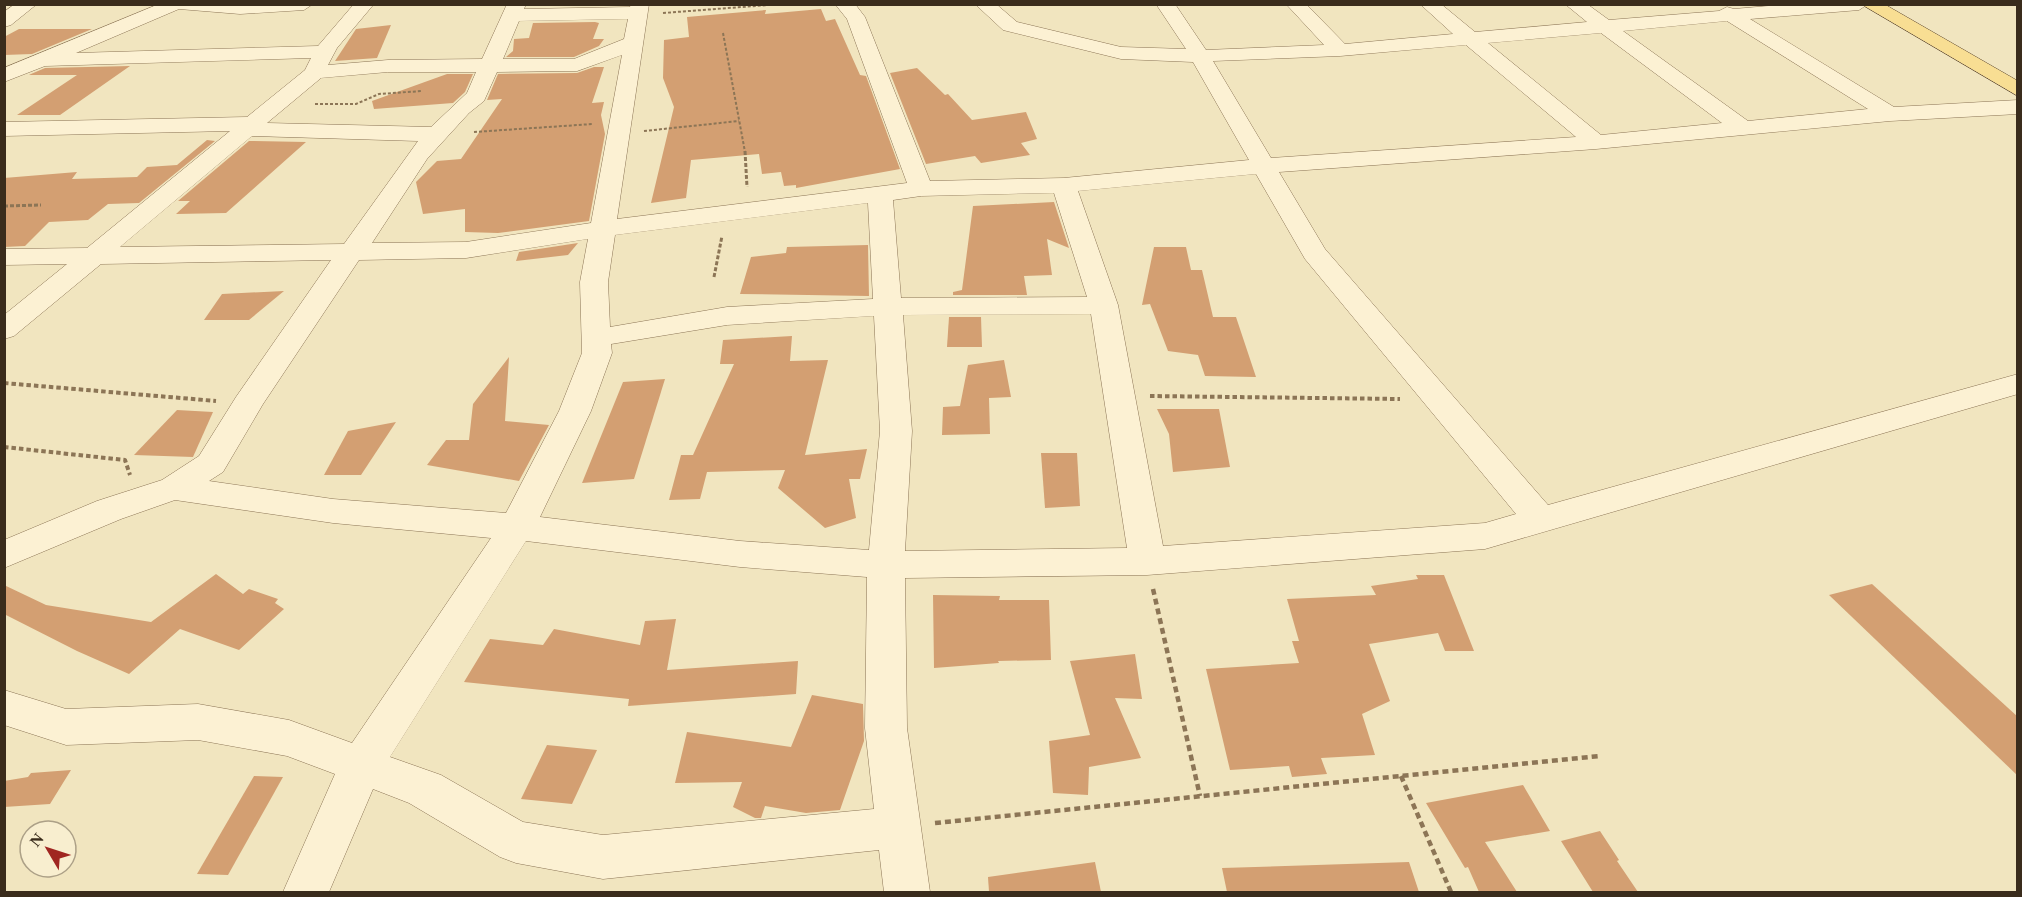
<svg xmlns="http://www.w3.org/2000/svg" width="2022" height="897" viewBox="0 0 2022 897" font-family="Georgia,serif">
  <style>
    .building { fill: #d39f72 }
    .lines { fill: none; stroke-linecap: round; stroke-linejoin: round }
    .minor-casing { stroke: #8c7556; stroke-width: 1 }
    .major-casing { stroke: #59432b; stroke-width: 1 }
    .path-far3 { stroke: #8c7556; stroke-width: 2; stroke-dasharray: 3 2; stroke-linecap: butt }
    .path-far2 { stroke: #8c7556; stroke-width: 3; stroke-dasharray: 4 2; stroke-linecap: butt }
    .path-far1 { stroke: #8c7556; stroke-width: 4; stroke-dasharray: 4.5 3; stroke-linecap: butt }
    .path { stroke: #8c7556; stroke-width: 4.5; stroke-dasharray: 6 4; stroke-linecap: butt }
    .minor { fill: #fcf1d3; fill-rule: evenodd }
    .major { fill: #f8de93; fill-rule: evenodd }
  </style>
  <rect width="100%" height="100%" fill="#f1e5bf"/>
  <g class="building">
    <path d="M821 9 826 21 835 19 860 75 866 76 900 169 796 188V185L784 186 781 172 762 174 759 154 691 160 686 198 651 203 674 107 663 78 664 40 689 37 687 17 766 10 765 14Z"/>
    <path d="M595 22 599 23 593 39H604L599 46 574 57H506L513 51 514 39 529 38 533 23Z"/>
    <path d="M391 25 377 58 335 61 356 29Z"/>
    <path d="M19 29H92L32 54 4 55V37Z"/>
    <path d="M130 66 60 115H17L77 75H29L31 74 45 68Z"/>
    <path d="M594 67H604L592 103 604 102 601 115 605 134 589 221 498 233 465 232V209L423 214 416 182 437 161 461 159 502 99 487 100 498 74 577 73Z"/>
    <path d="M917 68 945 95 948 94 972 120 1026 112 1037 139 1021 143 1030 155 981 163 975 156 926 164 890 73Z"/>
    <path d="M447 74H473L465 92 453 103 374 109 372 101Z"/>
    <path d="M207 140 215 141 139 203 108 204 88 220 49 222 25 246 4 247V178L77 172 72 179 137 177 147 167 177 165Z"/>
    <path d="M249 141 306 142 226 213 176 214 190 201H178Z"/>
    <path d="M1054 202 1069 248 1047 239 1052 275 1024 276 1027 295H953V292L962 290 973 206Z"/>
    <path d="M578 243 568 255 516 261 519 252Z"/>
    <path d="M868 245 869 296 740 294 751 257 786 253 787 247Z"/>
    <path d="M1154 247H1186L1191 270H1202L1213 317H1236L1256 377 1205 376 1198 355 1168 351 1150 304 1142 305Z"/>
    <path d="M284 291 249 320H204L222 294Z"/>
    <path d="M949 317H981L982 347H947Z"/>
    <path d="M792 336 790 361 828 360 805 455 867 449 860 479H849L856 518 825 528 778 488 785 470 707 472 700 499 669 500 681 455H693L734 364H720L723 340Z"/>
    <path d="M509 357 505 421 549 425 519 481 427 465 446 440H469L473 404Z"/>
    <path d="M1004 360 1011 397 989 398 990 434 942 435 943 407 960 406 968 365Z"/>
    <path d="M665 379 634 479 582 483 623 382Z"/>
    <path d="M1157 409H1219L1230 467 1173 472 1169 434Z"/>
    <path d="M177 410 213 412 193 457 134 455Z"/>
    <path d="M396 422 361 475H324L348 431Z"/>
    <path d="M1041 453H1077L1080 506 1045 508Z"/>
    <path d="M216 574 243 594 249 589 278 599 275 603 284 609 239 650 180 629 129 674 77 651 4 614V585L46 605 151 622Z"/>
    <path d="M1416 575H1444L1474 651H1445L1438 633 1369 644 1390 701 1362 714 1375 755 1321 758 1327 774 1292 777 1289 766 1230 770 1206 669 1299 663 1292 641H1299L1287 599 1376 595 1371 586 1418 579Z"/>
    <path d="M1872 584 2018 717V776L1829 595Z"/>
    <path d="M933 595 1000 596 999 600H1049L1051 660 998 661 999 663 934 668Z"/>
    <path d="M676 619 667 670 798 661 796 694 628 706 629 699 464 682 490 639 543 645 554 629 640 645 645 621Z"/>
    <path d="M1135 654 1142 699 1115 698 1141 758 1089 767 1088 795 1053 793 1049 741 1090 735 1070 661Z"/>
    <path d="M812 695 863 704 864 741 840 810 806 813 765 806 761 818H755L733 807 742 782 675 783 687 732 791 747Z"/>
    <path d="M547 745 597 750 572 804 521 799Z"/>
    <path d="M71 770 50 804 4 807V781L28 777 31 773Z"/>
    <path d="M254 776 283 777 228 875 197 874Z"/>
    <path d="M1523 785 1550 831 1485 842 1517 892H1479L1468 867 1465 868 1426 803Z"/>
    <path d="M1600 831 1619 860 1617 861 1638 892H1593L1561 841Z"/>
    <path d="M1095 862 1101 892H989L988 877Z"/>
    <path d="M1409 862 1419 892H1227L1222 868Z"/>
  </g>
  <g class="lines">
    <defs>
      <g id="minor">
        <path d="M15 4H37L11 25 4 27V12Z"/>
        <path d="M159 4H313L304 10 240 14 179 9 76 53 318 46 354 4H374L337 48 328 65 388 60 482 59 507 4H526L524 9 630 7 631 4H649L617 219 907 183 847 19 835 4H855L865 17 930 181 1064 178 1249 160 1193 62 1121 59 1003 30 975 4H996L1017 22 1121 47 1186 49 1156 4H1175L1206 50 1324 45 1286 4H1306L1345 44 1453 34 1420 4H1441L1475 32 1587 22 1565 4H1587L1609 20 1719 11 1727 7 1734 9 1790 4H1868L1859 10 1750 19 1894 107 2018 100V114L1890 121 1596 149 1279 172 1325 249 1548 505 2018 374V394L1485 549 1147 575 905 578 907 728 930 892H884L879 850 603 879 516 863 500 857 409 803 373 789 329 892H283L335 774 287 756 198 740 66 745 4 725V690L66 709 198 704 289 720 352 743 491 538 333 523 175 500 121 519 4 568V540L97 501 162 480 199 456 236 397 331 260 101 264 14 336 4 339V315L67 264 4 265V249L87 248 230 131 4 136V122L247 117 305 70 311 58 45 66 4 82V68ZM628 19 624 39 574 59H503L519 21ZM1727 21 1868 109 1748 121 1623 31ZM1601 33 1722 123 1601 135 1488 43ZM1466 45 1576 137 1271 158 1213 61 1340 56ZM622 55 591 223 466 242 372 243 427 159 469 113 484 101 497 72 577 71ZM388 72H476L467 93 431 127 267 123 321 78ZM252 136 418 141 344 244 120 247ZM1256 174 1305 259 1516 514 1485 523 1163 546 1118 305 1078 191ZM1054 193 1087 297 901 298 893 200 921 196ZM868 203 873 299 727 307 610 327 608 282 615 235ZM588 239 580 282 582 353 559 411 506 513 333 499 209 481 223 472 263 404 359 260 466 258ZM1091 314 1127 548 905 551 912 431 903 315ZM874 316 880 431 869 550 740 541 540 517 591 411 612 353 611 344 727 325ZM526 541 740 567 867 577 865 728 874 809 603 835 523 822 441 775 390 757Z"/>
      </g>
      <path id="major" d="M1861 4H1884L2018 81V96Z"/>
    </defs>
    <use href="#minor" class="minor-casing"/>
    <use href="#major" class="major-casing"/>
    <g class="path-far3">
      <path d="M663 13 782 4"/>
      <path d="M723 33 745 152"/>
      <path d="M315 104H356L379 94 422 91"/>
      <path d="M644 131 739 121"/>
      <path d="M474 132 593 124"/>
    </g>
    <g class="path-far2">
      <path d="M745 151 747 187"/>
      <path d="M4 206 41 205"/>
      <path d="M714 277 722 236"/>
    </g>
    <g class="path-far1">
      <path d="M4 383 216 401"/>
      <path d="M1150 396 1400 399"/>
      <path d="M4 447 125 460 130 475"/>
    </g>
    <g class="path">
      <path d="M1153 589 1200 796"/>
      <path d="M1401 776 1451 892"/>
      <path d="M935 823 1599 756"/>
    </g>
    <use href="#minor" class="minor"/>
    <use href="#major" class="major"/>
  </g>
  <rect width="2022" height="897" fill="none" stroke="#3a2c1c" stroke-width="12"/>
  <g transform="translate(48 849) rotate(309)"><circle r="28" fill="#f8eecf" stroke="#aca087" stroke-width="1.5"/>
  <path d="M0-4.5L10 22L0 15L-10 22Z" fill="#a02621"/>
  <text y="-9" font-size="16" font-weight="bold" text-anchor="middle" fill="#3a2c1c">N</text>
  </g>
</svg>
